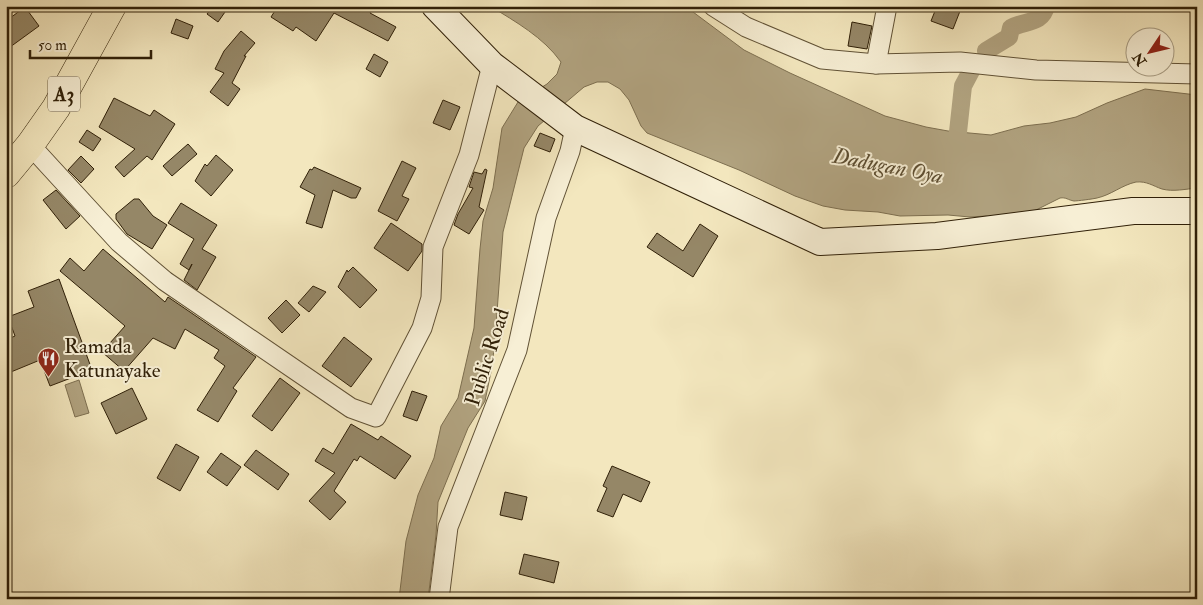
<svg xmlns="http://www.w3.org/2000/svg" width="1203" height="605" viewBox="0 0 1203 605" font-family="'IM FELL Double Pica',serif">
  <style>
    .water { fill: #b1a380; stroke: #7d6f50 }
    .lines { fill: none; stroke-linecap: round; stroke-linejoin: round }
    .canal { stroke: #b1a380; stroke-width: 18 }
    .building { fill: #958767; stroke: #302008 }
    .street-casing { stroke: #615236; stroke-width: 21 }
    .secondary-casing { stroke: #302008; stroke-width: 28 }
    .highway-casing { stroke: #302008; stroke-width: 29 }
    .street { stroke: #f7efd5; stroke-width: 19 }
    .secondary { stroke: #f7efd5; stroke-width: 26 }
    .highway { stroke: #f3e7be; stroke-width: 28 }
    .labels { text-anchor: middle; stroke-width: 4; stroke-linejoin: round; paint-order: stroke }
    .shield { fill: #f7efd5; stroke: #6c5e46; stroke-width: 1 }
    .shield-label { font-size: 20px; font-weight: bold; fill: #302008 }
    .poi-label { font-size: 21px; fill: #302008; stroke: #f7efd5; text-anchor: start }
    .street-label { font-size: 21px; fill: #302008; stroke: #f7efd5 }
    .water-label { font-size: 22px; font-style: italic; fill: #5d4e32; stroke: #f7efd5 }
  </style>
  <rect width="100%" height="100%" fill="#f3e7be"/>
  <filter id="stains"><feTurbulence type="fractalNoise" baseFrequency=".004" numOctaves="4"/><feColorMatrix values="0 0 0 0 .2 0 0 0 0 .09 0 0 0 0 .02 0 0 0 .5 -.17"/></filter>
  <radialGradient id="worn" r=".72"><stop offset=".6" stop-color="#630" stop-opacity="0"/><stop offset="1" stop-color="#630" stop-opacity=".3"/></radialGradient>
  <g class="water">
    <path d="M490 6H685L744 50 790 73 885 116 926 127 948 131 991 135 1024 126 1050 123 1076 117 1107 103 1145 89 1197 95V188C1186 189 1173 192 1162 189 1153 186 1147 181 1136 182 1122 185 1111 195 1097 198 1093 199 1077 201 1074 201 1068 200 1066 197 1060 198L1026 215 999 219 986 216 970 217 948 215 900 216 878 212 845 210 823 206 795 196 739 170 647 133 641 126 629 100 620 89 608 82H597L584 87 538 126 524 148 503 232 495 339 492 367 485 401 468 428 438 502 436 535 428 599H399L406 541 418 495 434 458 441 426 458 398 474 328 480 249 483 221 493 188 502 128 518 102 547 84 557 74 561 62C543 37 516 22 490 6Z"/>
    <path d="M79 380 89 413 75 417 65 385Z"/>
  </g>
  <g class="lines">
    <g class="canal">
      <path d="M986 51 1009 37 1011 28C1024 20 1042 25 1046 6"/>
      <path d="M953 155 958 132 963 86 972 69"/>
    </g>
  </g>
  <g class="building">
    <path d="M213 6H218L225 12 218 22 207 14Z"/>
    <path d="M278 6H374L370 13 396 27 388 41 334 13 316 41 296 27 293 31 271 17Z"/>
    <path d="M937 6H962L953 29 931 21Z"/>
    <path d="M25 7 39 26 6 50V21Z"/>
    <path d="M176 19 193 26 188 39 171 33Z"/>
    <path d="M852 22 872 26 867 49 848 46Z"/>
    <path d="M241 31 255 43 244 56H246L232 83 240 89 228 106 210 92 224 73 215 69 224 51Z"/>
    <path d="M374 54 388 62 380 77 366 69Z"/>
    <path d="M114 98 150 116 154 110 175 124 152 160 147 156 124 177 115 167 135 149 99 127Z"/>
    <path d="M443 100 460 107 450 130 433 123Z"/>
    <path d="M87 130 101 139 93 151 79 142Z"/>
    <path d="M540 133 555 139 550 152 534 146Z"/>
    <path d="M188 144 197 154 172 176 163 166Z"/>
    <path d="M216 155 233 170 211 196 195 181 205 164 207 166Z"/>
    <path d="M81 156 94 169 81 183 68 170Z"/>
    <path d="M402 161 416 168 402 196 409 199 397 221 378 211Z"/>
    <path d="M314 167 361 188 356 198H351L333 190 322 228 306 223 315 195 300 187 310 169 312 170Z"/>
    <path d="M485 169 487 170 479 207 484 210 469 234 454 225 458 214 473 188 469 187 474 172 482 174Z"/>
    <path d="M56 190 80 216 66 229 43 200Z"/>
    <path d="M134 199H139L153 216 167 225 152 249 127 234 116 219V214Z"/>
    <path d="M181 203 217 225 202 249 216 257 197 290 184 280 192 264 189 270 180 264 194 239 168 223Z"/>
    <path d="M391 223 422 244V251L408 271 374 248Z"/>
    <path d="M700 224 718 236 693 277 647 247 657 233 683 251Z"/>
    <path d="M103 249 165 302 168 297 256 357 233 388 237 391 218 422 197 410 225 366 214 358 219 350 185 329 175 349 153 338 124 371 102 352 125 326 60 271 70 258 84 271Z"/>
    <path d="M353 267 377 290 360 308 338 287 347 270 348 272Z"/>
    <path d="M59 279 92 370 50 386 40 360 6 374V340L15 336 8 317 34 307 28 291Z"/>
    <path d="M313 286 326 292 309 312 298 303Z"/>
    <path d="M286 300 300 315 282 333 268 318Z"/>
    <path d="M344 337 372 359 351 387 322 366Z"/>
    <path d="M280 378 300 393 272 431 252 416Z"/>
    <path d="M132 388 147 419 116 434 101 403Z"/>
    <path d="M412 391 427 396 417 421 403 416Z"/>
    <path d="M351 424 378 440 381 436 411 456 395 479 360 456 357 461 354 459 334 491 346 502 330 520 309 501 335 473 315 461 323 448 333 454Z"/>
    <path d="M176 444 199 457 180 491 157 478Z"/>
    <path d="M256 450 289 474 278 490 244 465Z"/>
    <path d="M221 453 241 467 227 486 207 472Z"/>
    <path d="M612 466 650 482 641 502 623 494 613 517 597 511 607 488 603 486Z"/>
    <path d="M505 492 527 497 522 520 500 515Z"/>
    <path d="M524 554 559 562 554 583 519 574Z"/>
  </g>
  <g class="lines">
    <defs>
      <g id="street">
        <path d="M713 6 746 27 822 59 876 64 960 62 1036 70 1197 74"/>
        <path d="M876 64 887 6"/>
        <path d="M30 145 119 242 165 281 351 408 376 417 422 328 431 298 433 247 469 155 492 65"/>
        <path d="M439 599 448 527 517 350 546 218 570 151 575 128"/>
      </g>
      <path id="secondary" d="M435 6 492 65 575 128 820 242 937 236 1133 211H1197"/>
      <path id="highway" d="M6 174 30 145 56 108 112 6"/>
    </defs>
    <use href="#street" class="street-casing"/>
    <use href="#secondary" class="secondary-casing"/>
    <use href="#highway" class="highway-casing"/>
    <use href="#street" class="street"/>
    <use href="#secondary" class="secondary"/>
    <use href="#highway" class="highway"/>
  </g>
  <defs>
    <symbol id="restaurant-pin" viewBox="-11 -11 22 30"><path d="M0 17L-7.5 6A9.5 9.5 0 1 1 7.5 6Z" fill="#8f2418" stroke="#f7efd5"/><path d="M-5-6h1v4h1v-4h1v4h1v-4h1v5L-1.5 .5V6h-2V.5L-5-1ZM5-6V6H3V1.5H1.5Q1.5-4 5-6Z" fill="#fff"/></symbol>
  </defs>
  <g fill-rule="evenodd">
    <use href="#restaurant-pin" x="36" y="346" width="25" height="34"/>
  </g>
  <g class="labels">
    <rect class="shield" x="48" y="76.5" width="32" height="35" rx="4"/>
    <g class="shield-label">
      <text x="64" y="101">A3</text>
    </g>
    <g class="poi-label">
      <text x="64" y="353">Ramada<tspan x="64" dy="24">Katunayake</tspan></text>
    </g>
    <g class="street-label">
      <text transform="translate(487 357) rotate(-72)" y="7">Public Road</text>
    </g>
    <g class="water-label">
      <text transform="translate(888 165) rotate(11)" y="8">Dadugan Oya</text>
    </g>
  </g>
  <rect width="1203" height="605" fill="none" stroke="#f3e7be" stroke-width="25"/>
  <rect x="8" y="8" width="1188" height="590" fill="none" stroke="#302008" stroke-width="2.5"/>
  <rect x="12" y="12" width="1178" height="580" fill="none" stroke="#302008"/>
  <g transform="translate(1150 52) rotate(235)"><circle r="24" fill="#f7efd5" stroke="#a79c83"/>
  <path d="M0-4L9 19L0 12L-9 19Z" fill="#8f2418"/>
  <text y="-8" font-size="14" font-weight="bold" text-anchor="middle" fill="#302008">N</text>
  </g>
  <path d="M30 50v8h121v-8" fill="none" stroke="#302008" stroke-width="2.5"/>
  <text x="38" y="50" font-size="15" fill="#302008" stroke="#f7efd5" stroke-width="4" paint-order="stroke">50 m</text>
  <rect width="100%" height="100%" filter="url(#stains)"/>
  <rect width="100%" height="100%" fill="url(#worn)"/>
</svg>
